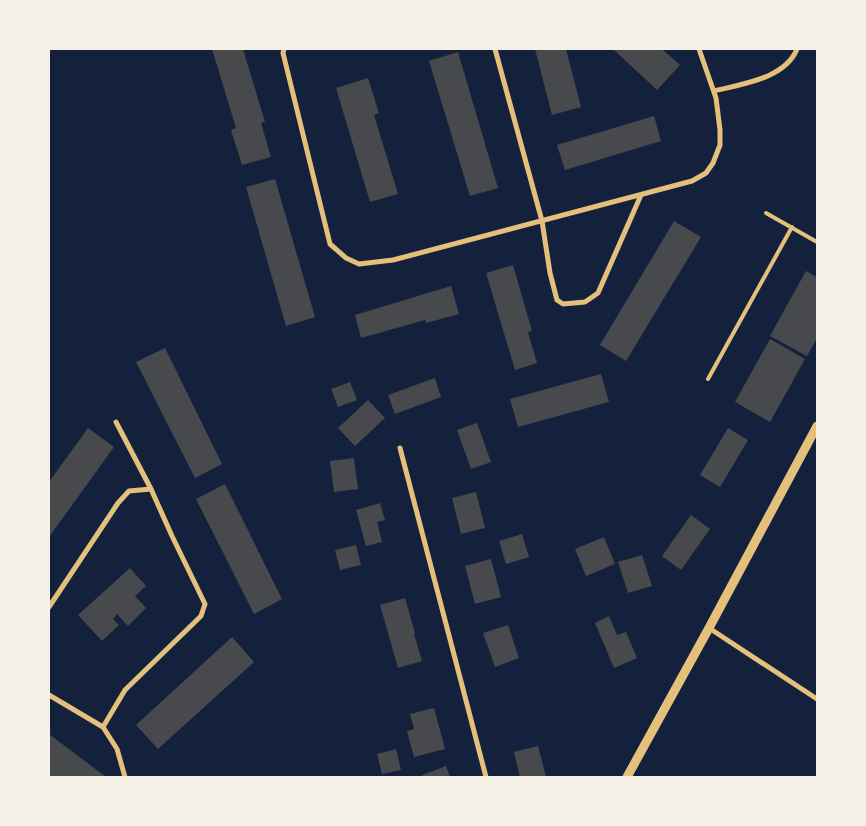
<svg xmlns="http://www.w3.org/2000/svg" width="866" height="826" viewBox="0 0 866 826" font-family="Rubik,sans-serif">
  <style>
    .building { fill: #48494c }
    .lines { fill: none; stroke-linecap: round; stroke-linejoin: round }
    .service { stroke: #e5c07b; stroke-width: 4 }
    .minor { stroke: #e5c07b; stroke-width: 5 }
    .tertiary { stroke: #e5c07b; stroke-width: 9 }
  </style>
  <rect width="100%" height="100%" fill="#14213d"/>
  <g class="building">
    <path d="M212 49H243L265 122 261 123 271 157 242 165 231 130 236 128Z"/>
    <path d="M535 49H566L581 107 552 115Z"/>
    <path d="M613 49H662L680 65 657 90Z"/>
    <path d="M458 52 498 188 470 196 429 61Z"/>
    <path d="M368 78 379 113 374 115 398 194 370 202 336 88Z"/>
    <path d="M654 116 661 141 565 170 557 145Z"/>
    <path d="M275 179 315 317 286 326 246 187Z"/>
    <path d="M674 221 701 237 626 361 600 345Z"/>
    <path d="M513 265 532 331 528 332 537 363 515 370 486 273Z"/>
    <path d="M806 271 817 277V338L807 356 770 336Z"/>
    <path d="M451 286 459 314 426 323 425 320 361 338 355 315Z"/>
    <path d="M770 339 805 359 770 422 735 402Z"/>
    <path d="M165 348 222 464 195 478 136 362Z"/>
    <path d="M601 374 609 402 518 427 510 399Z"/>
    <path d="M435 378 441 397 395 414 388 395Z"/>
    <path d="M350 382 357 400 338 407 331 389Z"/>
    <path d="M368 400 385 418 355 446 338 428Z"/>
    <path d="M477 423 491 462 471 469 457 430Z"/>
    <path d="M88 428 114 447 49 537V482Z"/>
    <path d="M728 428 748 440 720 487 700 475Z"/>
    <path d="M354 458 358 489 334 492 330 461Z"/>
    <path d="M225 484 282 599 254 614 196 499Z"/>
    <path d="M476 492 485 528 461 534 452 498Z"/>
    <path d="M380 503 385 520 377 522 382 542 366 546 356 510Z"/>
    <path d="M691 515 710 529 681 570 662 556Z"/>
    <path d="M522 534 529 557 506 564 499 541Z"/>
    <path d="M604 537 615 564 586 576 575 549Z"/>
    <path d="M356 545 361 565 340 570 335 550Z"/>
    <path d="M642 555 652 586 628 593 618 562Z"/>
    <path d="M491 559 501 597 475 604 465 566Z"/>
    <path d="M130 568 146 586 135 596 146 608 128 626 117 614 113 619 119 625 102 641 78 615Z"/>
    <path d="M405 598 415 633 414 634 422 661 398 668 380 605Z"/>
    <path d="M609 616 617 635 626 632 637 658 614 668 595 623Z"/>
    <path d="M508 625 519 658 495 667 483 633Z"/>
    <path d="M232 637 254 662 158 749 136 725Z"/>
    <path d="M434 708 445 749 414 757 407 731 414 729 410 714Z"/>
    <path d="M49 734 106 777H49Z"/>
    <path d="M538 746 546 777H520L514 752Z"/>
    <path d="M396 749 401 770 382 774 377 754Z"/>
    <path d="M446 766 450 777H423L422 775Z"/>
  </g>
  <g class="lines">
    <g class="service">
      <path d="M766 213 817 242"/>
      <path d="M708 379 792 227"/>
    </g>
    <g class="minor">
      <path d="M284 49 283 53 330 244 346 258 359 264 393 260 692 181 706 173 713 163 720 145V130L716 98 699 49"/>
      <path d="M495 49 542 221 550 273 557 300 563 304 585 302 598 293 641 195"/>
      <path d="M714 91C741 84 785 79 797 49"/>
      <path d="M400 448 486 777"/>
      <path d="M49 607 118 503 129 491 151 489"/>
      <path d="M709 628 817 699"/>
      <path d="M49 695 103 727 117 749 125 777"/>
      <path d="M103 727 125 690 201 616 205 604 172 536 151 489 116 422"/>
    </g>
    <path class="tertiary" d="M627 777 709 628 817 426"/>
  </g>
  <rect width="866" height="826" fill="none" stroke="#f6f1e7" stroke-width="100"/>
</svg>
